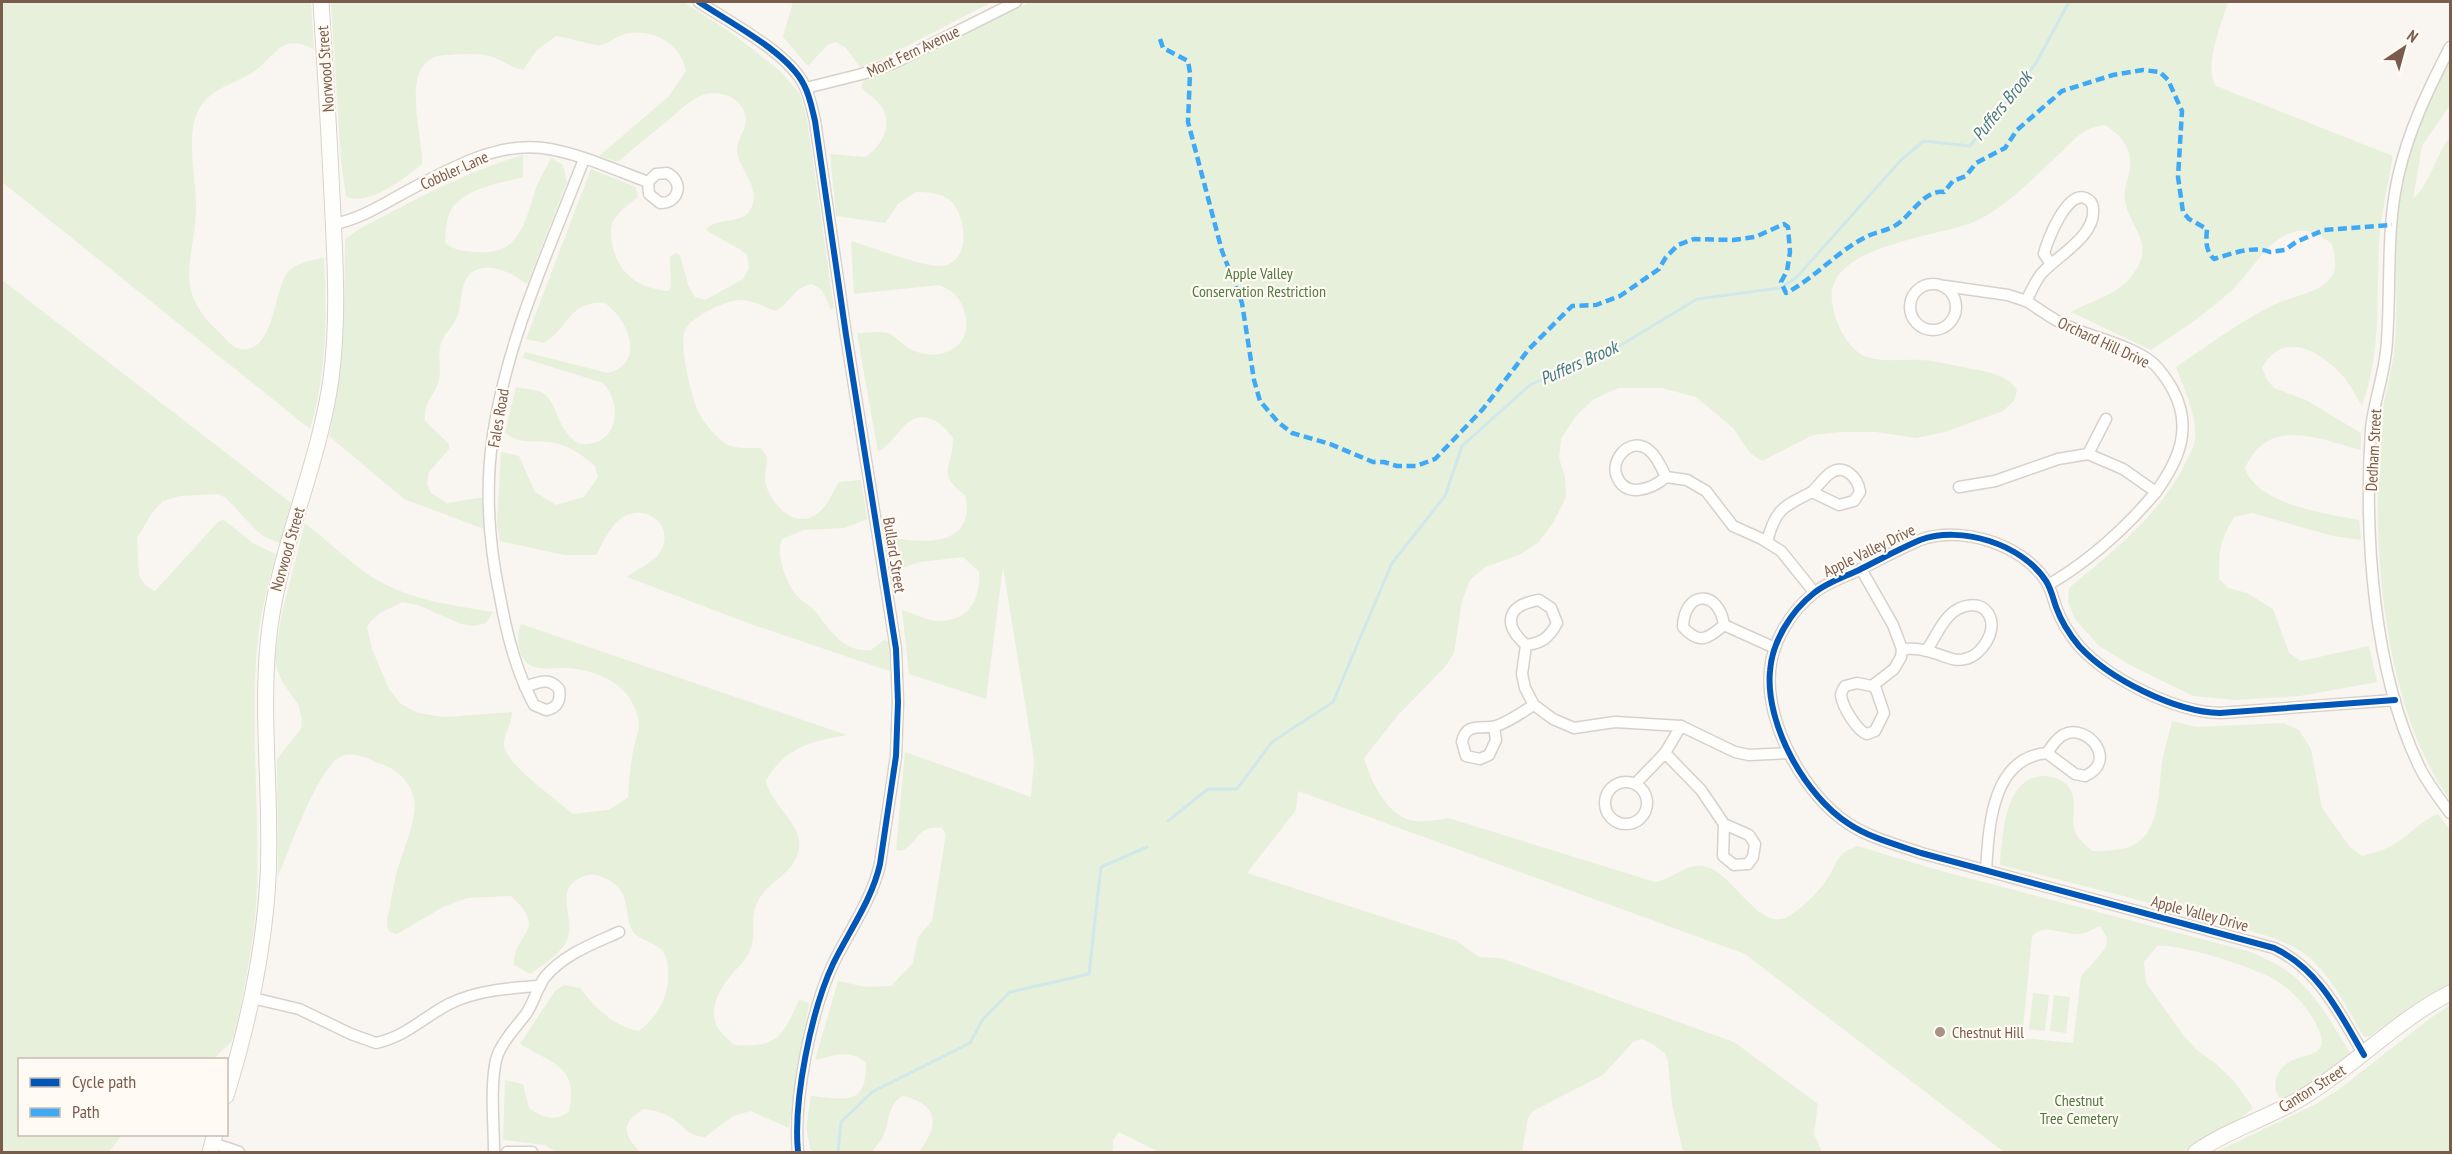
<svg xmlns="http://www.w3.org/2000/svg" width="2452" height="1154" viewBox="0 0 2452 1154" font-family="'PT Sans Narrow',sans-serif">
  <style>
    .green { fill: #e7f0db; fill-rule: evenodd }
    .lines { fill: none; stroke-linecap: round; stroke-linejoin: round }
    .stream { stroke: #d0e8ea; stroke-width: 3 }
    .street-casing { stroke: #d7d1cb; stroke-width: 13 }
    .secondary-casing { stroke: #d9d2cb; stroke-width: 17 }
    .street { stroke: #fefefd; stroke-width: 10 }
    .secondary { stroke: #fefefd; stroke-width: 15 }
    .quiet { stroke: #3fa9f5; stroke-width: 4.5; stroke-dasharray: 9 4.5; stroke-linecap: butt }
    .cycleway-casing { stroke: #fffaf3; stroke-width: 10 }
    .cycleway { stroke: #0057b8; stroke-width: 6 }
    .poi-dot { fill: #a69286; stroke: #fffaf3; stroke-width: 2 }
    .labels { text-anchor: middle; stroke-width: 4.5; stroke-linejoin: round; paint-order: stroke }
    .street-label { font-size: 16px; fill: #7a5c4d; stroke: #fffaf3 }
    .park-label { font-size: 16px; fill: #537a41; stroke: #fffaf3 }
    .poi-label { font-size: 16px; fill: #7a5c4d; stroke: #fffaf3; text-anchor: start }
    .water-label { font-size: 18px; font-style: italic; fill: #437c86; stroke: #fffaf3 }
  </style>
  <rect width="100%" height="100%" fill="#f9f5f0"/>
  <g class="green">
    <path d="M2 2H311L314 49C284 35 280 49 260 67 241 83 210 86 198 111 185 137 197 181 196 210 194 264 172 288 219 332 225 338 231 347 240 349 274 355 274 290 287 273 295 263 312 260 324 258 327 315 327 374 310 429L2 182Z"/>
    <path d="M331 2H684L733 34 779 70 800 94 807 119 834 308 830 309C826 297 824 289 812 284 794 287 790 303 776 311 764 307 753 300 741 300 726 300 687 318 684 333 680 349 692 401 700 415 706 426 717 438 728 445 736 449 750 448 760 448L767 456C767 464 765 472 765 480 768 502 795 532 818 513 828 506 832 492 839 482L861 480 867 519 844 528 804 530 782 539C775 554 786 582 796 595 801 601 808 604 814 610 830 629 842 653 871 650L884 640 891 643 892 672 748 623 627 577C636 570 651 563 658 555 680 525 642 500 619 520 609 528 603 543 596 555H564L500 541 497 524 501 452 519 456 535 492 556 505 584 497 598 477 595 466C583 456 570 446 555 443 536 439 522 446 505 433L516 387C525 389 537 389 544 394 558 403 556 431 580 444 586 444 593 444 599 441 621 430 618 398 603 383L523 358 525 352 608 373C646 362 629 321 605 303 569 300 569 328 544 343L526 339 591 169 636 187 638 197C629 204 619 211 614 220 609 229 611 239 613 248 621 276 639 288 668 291L671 288 670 257 675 253 680 255 688 285 695 297 705 300 743 279 749 268 747 255C735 244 720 240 706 230 717 215 745 227 752 206 760 185 738 169 737 150 737 136 751 126 744 111 737 95 715 89 700 96 689 101 680 110 671 118 653 132 635 147 618 162L599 156 668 97 686 71C681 43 650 26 622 35 615 37 608 44 602 45 595 47 567 37 556 36L537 50 523 70C511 67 503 61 493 57 481 53 463 54 451 55 445 55 437 55 432 58 402 74 423 137 422 164 406 178 366 208 346 196L341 161Z"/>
    <path d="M793 2H992L884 58 860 67 846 48 836 42 827 45 808 66 783 37Z"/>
    <path d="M1030 2H2228C2222 22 2203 68 2216 86L2393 156C2388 185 2381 214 2379 243 2376 302 2382 349 2362 406 2356 396 2350 384 2342 375 2320 351 2283 329 2262 368L2267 380 2274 388 2306 400 2361 433V450C2319 439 2269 415 2245 468 2256 504 2326 514 2359 520L2361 540 2333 536 2252 513 2234 517C2219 543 2219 550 2219 579L2228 588 2247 593 2273 609 2289 653 2301 661 2369 646 2377 682 2300 696 2235 700 2193 696 2130 665 2098 645 2075 619 2068 602 2069 588C2112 552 2156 518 2183 468 2187 459 2194 449 2195 438 2197 415 2184 389 2176 367 2207 346 2238 323 2273 305 2288 298 2316 293 2327 282 2339 271 2335 258 2332 244 2319 233 2306 227 2290 233 2265 243 2249 275 2230 292 2206 314 2178 332 2151 350L2071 312C2098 297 2125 295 2140 262 2150 240 2128 222 2125 201 2122 182 2137 170 2127 148 2122 137 2115 132 2105 125 2079 128 2075 141 2057 156 2032 179 2007 206 1976 221 1940 237 1824 245 1832 301 1834 321 1848 353 1870 358 1885 362 1904 359 1920 360 1939 361 1959 367 1978 370 1993 373 2009 377 2017 390L2014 401 2003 411 1945 432 1916 438 1876 432H1841L1813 435 1762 461 1750 453 1733 428 1696 397 1662 388H1619L1594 399 1575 417 1561 439 1559 458 1565 477 1566 497 1553 523 1539 542 1519 555 1485 567 1470 580 1462 601 1454 653 1445 667 1398 715 1364 758C1371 782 1388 818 1415 821 1427 822 1438 820 1448 818L1655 882C1673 880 1683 864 1703 866 1731 870 1755 925 1782 919 1795 916 1821 890 1827 879 1833 871 1836 858 1845 852 1848 849 1854 848 1857 846L1941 871 2251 952C2261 957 2272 961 2281 967 2314 988 2332 1024 2352 1056L2282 1101C2276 1094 2274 1089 2276 1080 2282 1052 2315 1061 2321 1046 2324 1039 2319 1031 2316 1024 2307 1006 2290 988 2272 978 2248 966 2182 944 2157 946L2144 962 2146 983 2184 1036 2197 1050 2215 1063 2234 1081 2253 1108 2241 1118 2183 1152H2004L1745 954 1298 791 1296 810 1247 873 1457 941 1479 957 1501 958 1734 1042 1818 1104 1814 1134 1822 1152H1683L1672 1104 1668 1062 1665 1053 1649 1042 1641 1039 1633 1042 1603 1075 1533 1111 1528 1118 1522 1152H1159L1119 1132 1113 1140V1152H919C939 1126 940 1105 903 1096 888 1104 890 1117 885 1132 882 1140 876 1146 872 1152H811L806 1128 811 1096C845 1099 867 1107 866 1063 850 1048 834 1056 815 1060L838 981 866 987 891 986 913 963 918 937 932 921 946 834 942 828C916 824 920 843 901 851L896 850 905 752 1031 797 1034 759 1003 567 986 699 909 674 902 610C913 613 927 621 938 621 969 622 981 599 979 571L963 557 920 562 896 570 890 537C924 544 977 547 965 495 934 472 954 467 953 438 942 422 923 408 905 425 896 434 890 445 878 452L857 333C866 333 882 330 890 334 898 338 903 346 912 350 942 364 976 345 964 310 959 296 953 291 939 285L854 294 851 241C868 246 927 268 941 266 971 263 967 220 952 202 943 193 928 192 916 192L898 204 885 223 836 216 830 154 866 157C882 145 893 126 882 107 877 99 867 95 861 87L864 81ZM2100 926 2107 938 2106 947 2100 955 2081 976 2073 1043 2022 1038 2032 936C2043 923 2062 934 2078 934 2085 934 2093 929 2100 926Z"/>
    <path d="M2450 51V105L2422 146 2413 199C2431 183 2435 156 2450 137V800C2382 705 2372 545 2380 431 2382 400 2393 372 2395 342 2399 290 2392 238 2399 187 2406 139 2431 95 2450 51Z"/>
    <path d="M523 155V177C501 183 464 188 451 210 446 218 446 233 445 242 454 251 463 251 476 252 520 256 525 222 536 188 540 178 546 168 551 158L563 165 567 182 527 284C513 274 493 262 476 270 459 278 463 300 458 315 454 327 442 334 440 347 438 359 442 371 438 383 432 399 424 402 425 421L449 444V449L429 472 427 484 431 493 447 503 485 497 484 529 404 499 329 436C343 371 345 306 345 239L359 229C413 201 465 172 523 155Z"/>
    <path d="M2 280 291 503 280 543 265 537 254 528 226 498 218 494 180 496 163 501 152 513 137 538 139 575 145 585 155 591 219 521 224 520 254 544 276 554C269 582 261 610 258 638 249 720 260 803 257 885 256 935 245 984 235 1034L231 1042 213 1059 20 1060V1134L122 1135 109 1152H2Z"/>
    <path d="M305 523C325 539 345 558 366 573 403 599 450 605 493 612L486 623 474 626 461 624 418 605 402 602 380 613 371 621 367 627 372 649 389 689 401 704 418 713 444 717 512 712C512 724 504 733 504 744 503 762 558 801 573 814L608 810 628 798C629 783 630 768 633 752 636 734 643 728 635 708 624 680 590 668 562 668 553 668 544 670 535 667 517 662 516 638 521 624L847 735C811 741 784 748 766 781 771 806 803 823 799 849 795 874 766 882 757 903 750 917 756 934 751 948 748 958 739 966 732 974 721 987 709 1006 716 1024 719 1032 728 1039 734 1045 777 1048 782 1038 799 1000L809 1003 789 1128 751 1111 733 1116 705 1137C690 1136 687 1130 676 1121 667 1113 655 1110 643 1109 620 1125 623 1133 640 1152H556L545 1145 503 1140 505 1080 523 1084 529 1108C542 1118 555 1122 569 1112 579 1065 552 1064 520 1044L555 991 564 985 580 988C596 1008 612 1026 639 1031 659 1015 670 995 668 968 668 963 666 955 663 951 656 943 643 941 635 934 621 918 635 893 607 879 600 876 593 873 585 876 550 888 577 917 567 940 561 954 542 966 530 974L514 965C513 932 550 932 511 896L467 898 443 907 397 934 390 932 387 927V920C391 905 392 890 396 875 401 855 418 819 414 799 411 782 397 769 381 764 369 759 355 751 342 756 319 764 289 851 278 876L277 759 301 729 302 719 298 704 283 683 277 670 275 656 282 613Z"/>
    <path d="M2172 721 2197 727 2283 723 2299 730 2311 749 2322 808 2350 847 2362 856C2375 853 2387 849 2398 842 2412 832 2423 820 2438 814L2450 830V984L2423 999 2370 1036 2364 1037C2349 1012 2335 982 2313 961 2289 937 2240 929 2208 919 2139 900 2070 882 2000 865 2003 837 2003 779 2042 776 2051 776 2060 778 2067 785 2080 798 2069 820 2076 834 2079 840 2087 846 2092 851 2106 851 2125 851 2137 843 2162 827 2158 782 2163 757 2166 745 2169 733 2172 721Z"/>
    <path d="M2033 993 2049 995 2045 1031 2029 1029Z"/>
    <path d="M2054 995 2070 997 2066 1033 2050 1031Z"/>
    <path d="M2450 1005V1152H2216L2314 1105 2338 1090 2428 1020Z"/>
  </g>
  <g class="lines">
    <g class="stream">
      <path d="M1168 821 1208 789H1237L1272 742 1333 702 1392 563 1445 496 1462 446 1530 385 1621 345 1697 299 1780 288 1796 278 1901 160 1924 141 1970 146 2036 63 2069 2"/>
      <path d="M838 1152 841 1122 872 1092 970 1043 983 1019 1010 992 1089 974 1101 867 1147 847"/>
    </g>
    <defs>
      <g id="street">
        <path d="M699 2C729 22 789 53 804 85 810 96 812 109 815 121L846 335 896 649 898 702 896 756 880 864C872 900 849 931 833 964 811 1011 793 1101 798 1152"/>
        <path d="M2450 47C2429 88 2408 131 2398 177 2386 230 2391 286 2387 340 2386 371 2374 399 2371 429 2364 535 2373 672 2420 768 2428 784 2440 799 2450 813"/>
        <path d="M806 88 862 74 894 63 1016 2"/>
        <path d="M334 224C362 219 388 201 413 188 452 168 497 142 543 148 579 153 615 170 648 182L649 194 660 203C680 203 684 181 667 173L656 174 648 182"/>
        <circle cx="1933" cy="307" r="23"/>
        <path d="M1945 286 2008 295 2026 301C2031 292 2035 281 2042 273 2057 256 2096 236 2093 209 2093 204 2090 200 2085 198 2067 191 2047 240 2044 254L2051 264"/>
        <path d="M2026 301C2041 310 2054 321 2070 327 2094 338 2134 346 2154 364 2161 371 2168 381 2173 390 2193 428 2179 460 2156 492L2123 469 2088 454"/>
        <path d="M1666 477C1652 489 1624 500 1616 474 1612 459 1628 440 1644 447 1655 452 1661 467 1666 477L1687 480 1706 491 1733 526 1762 539 1781 551 1814 592"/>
        <path d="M1959 487 1995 481 2058 459 2088 454 2106 419"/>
        <path d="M1767 542C1775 509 1784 506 1812 492L1839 505 1854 501 1860 492C1858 478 1844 462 1829 474 1823 479 1818 486 1812 492"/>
        <path d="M1861 569 1893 625 1902 649 1901 657 1894 669 1872 686 1857 683 1845 686C1843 689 1841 692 1841 695 1842 706 1857 731 1867 734L1875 731 1884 713 1876 689 1872 686"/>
        <path d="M2048 585C2091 560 2124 530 2156 492"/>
        <path d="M1724 625C1719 589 1684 590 1683 627 1699 645 1708 639 1724 625L1775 648"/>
        <path d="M1526 645C1542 643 1549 638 1557 623L1551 608 1539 600C1507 605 1502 624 1526 645L1522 674 1525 688 1534 705 1553 719 1574 728 1615 722 1681 726 1665 753"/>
        <path d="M1902 649C1913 648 1924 649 1934 653 1945 656 1954 662 1965 659 1981 656 1998 631 1989 615 1981 599 1959 605 1949 616 1940 625 1934 640 1926 651"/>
        <path d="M525 687C539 682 549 677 559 689 561 700 558 708 546 710L534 705C516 671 507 635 500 597 489 545 485 488 493 435 507 339 550 248 584 159"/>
        <path d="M1681 726 1735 752 1749 755 1789 753"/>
        <path d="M1494 727 1496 740 1489 755 1480 759 1466 756 1462 742C1466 721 1482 730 1496 726 1509 722 1522 712 1534 705"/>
        <circle cx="1626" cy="803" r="21"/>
        <path d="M1636 783 1665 753 1701 790 1724 824 1749 835 1755 844 1753 857 1748 864 1734 865 1723 856 1724 824"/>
        <path d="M1986 870C1989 827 1991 758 2047 753L2075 774 2085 776C2119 761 2087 722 2063 735 2056 739 2051 747 2047 753"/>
        <path d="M253 998 299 1009 351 1034 376 1043C405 1037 424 1017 449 1004 477 990 510 988 540 986"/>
        <path d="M2364 1055C2340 1014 2319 969 2274 948L1921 853C1898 845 1870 838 1849 824 1805 796 1765 724 1770 671 1772 642 1791 611 1814 593 1826 583 1844 577 1859 570 1879 560 1899 549 1920 540 1961 525 2022 544 2046 581 2051 589 2053 598 2056 607 2061 621 2069 634 2079 646 2109 679 2175 712 2220 713L2395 700"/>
        <path d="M213 1143 239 1152"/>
        <path d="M494 1152C494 1124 490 1087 496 1060 500 1044 516 1027 526 1014 534 1002 537 988 545 977 564 954 593 944 619 932"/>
        <path d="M507 1152H532"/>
      </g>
      <g id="secondary">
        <path d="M226 1096C248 1025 264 953 268 878 272 800 261 722 268 644 276 553 318 470 331 379 339 318 335 257 332 196 329 131 325 66 321 2"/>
        <path d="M210 1152 215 1134"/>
        <path d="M2196 1152C2229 1129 2269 1118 2303 1097 2354 1066 2397 1020 2450 993"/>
      </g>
    </defs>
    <use href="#street" class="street-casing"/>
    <use href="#secondary" class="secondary-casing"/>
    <use href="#street" class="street"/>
    <use href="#secondary" class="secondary"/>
    <path class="quiet" d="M1160 39 1163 48 1188 61 1190 73 1188 122 1222 251 1242 303 1254 380 1260 401 1278 422 1292 433 1330 444 1373 462H1384L1397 466H1416L1435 459 1483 409 1529 349 1572 306 1596 305 1620 296 1659 269 1666 257 1678 245 1694 239 1733 240 1755 237 1784 224 1788 227 1790 252 1787 271 1781 282 1786 293C1815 278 1836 252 1866 237 1875 232 1887 231 1896 225 1911 216 1924 189 1944 192L1953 181 1966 176 1976 163 2005 148 2017 130 2062 91 2113 75 2143 70 2160 72 2168 80 2182 111 2178 177 2183 212 2189 219 2207 229C2206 241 2205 250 2214 259 2230 254 2254 245 2270 252L2285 250 2296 242 2324 230 2392 225"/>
    <defs>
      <g id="cycleway">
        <path d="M699 2C729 22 789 53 804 85 810 96 812 109 815 121L846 335 896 649 898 702 896 756 880 864C872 900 849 931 833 964 811 1011 793 1101 798 1152"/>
        <path d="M2364 1055C2340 1014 2319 969 2274 948L1921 853C1898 845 1870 838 1849 824 1805 796 1765 724 1770 671 1772 642 1791 611 1814 593 1826 583 1844 577 1859 570 1879 560 1899 549 1920 540 1961 525 2022 544 2046 581 2051 589 2053 598 2056 607 2061 621 2069 634 2079 646 2109 679 2175 712 2220 713L2395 700"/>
      </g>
    </defs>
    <use href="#cycleway" class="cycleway-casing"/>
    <use href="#cycleway" class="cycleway"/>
  </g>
  <circle class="poi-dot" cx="1940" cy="1032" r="6"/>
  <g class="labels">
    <g class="street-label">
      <text transform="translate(913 51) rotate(-25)" y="6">Mont Fern Avenue</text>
      <text transform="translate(325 69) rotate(-94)" y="6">Norwood Street</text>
      <text transform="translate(454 170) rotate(-24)" y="6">Cobbler Lane</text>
      <text transform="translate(2104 342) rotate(25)" y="6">Orchard Hill Drive</text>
      <text transform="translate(498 418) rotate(-80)" y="6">Fales Road</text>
      <text transform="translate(2373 450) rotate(-87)" y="6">Dedham Street</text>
      <text transform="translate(287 549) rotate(-74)" y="6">Norwood Street</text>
      <text transform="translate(1869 550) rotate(-26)" y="6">Apple Valley Drive</text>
      <text transform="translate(895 555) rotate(81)" y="6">Bullard Street</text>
      <text transform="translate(2200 913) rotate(15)" y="6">Apple Valley Drive</text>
      <text transform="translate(2312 1088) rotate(-32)" y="6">Canton Street</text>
    </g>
    <g class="park-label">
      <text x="1259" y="279">Apple Valley<tspan x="1259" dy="18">Conservation Restriction</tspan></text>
      <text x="2079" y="1106">Chestnut<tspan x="2079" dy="18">Tree Cemetery</tspan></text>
    </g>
    <g class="poi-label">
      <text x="1952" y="1038">Chestnut Hill</text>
    </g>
    <g class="water-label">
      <text transform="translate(2002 106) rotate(-51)" y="6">Puffers Brook</text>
      <text transform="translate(1579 363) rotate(-24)" y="6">Puffers Brook</text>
    </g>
  </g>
  <rect width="2452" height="1154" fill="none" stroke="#7a5c4d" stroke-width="6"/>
  <rect x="18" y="1058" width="210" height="78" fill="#fffaf3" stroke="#cabbb1" stroke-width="1.5"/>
  <rect x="30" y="1078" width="30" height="9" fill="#0057b8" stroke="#cabbb1" stroke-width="1.5"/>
  <text x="72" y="1088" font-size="18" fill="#7a5c4d">Cycle path</text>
  <rect x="30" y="1108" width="30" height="9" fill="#3fa9f5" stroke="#cabbb1" stroke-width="1.5"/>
  <text x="72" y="1118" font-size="18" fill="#7a5c4d">Path</text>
  <g transform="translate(2404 48) rotate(36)" stroke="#fffaf3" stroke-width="4.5" paint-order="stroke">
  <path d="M0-4.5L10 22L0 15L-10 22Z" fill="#7a5c4d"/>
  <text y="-9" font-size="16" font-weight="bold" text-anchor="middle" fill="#7a5c4d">N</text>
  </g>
</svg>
